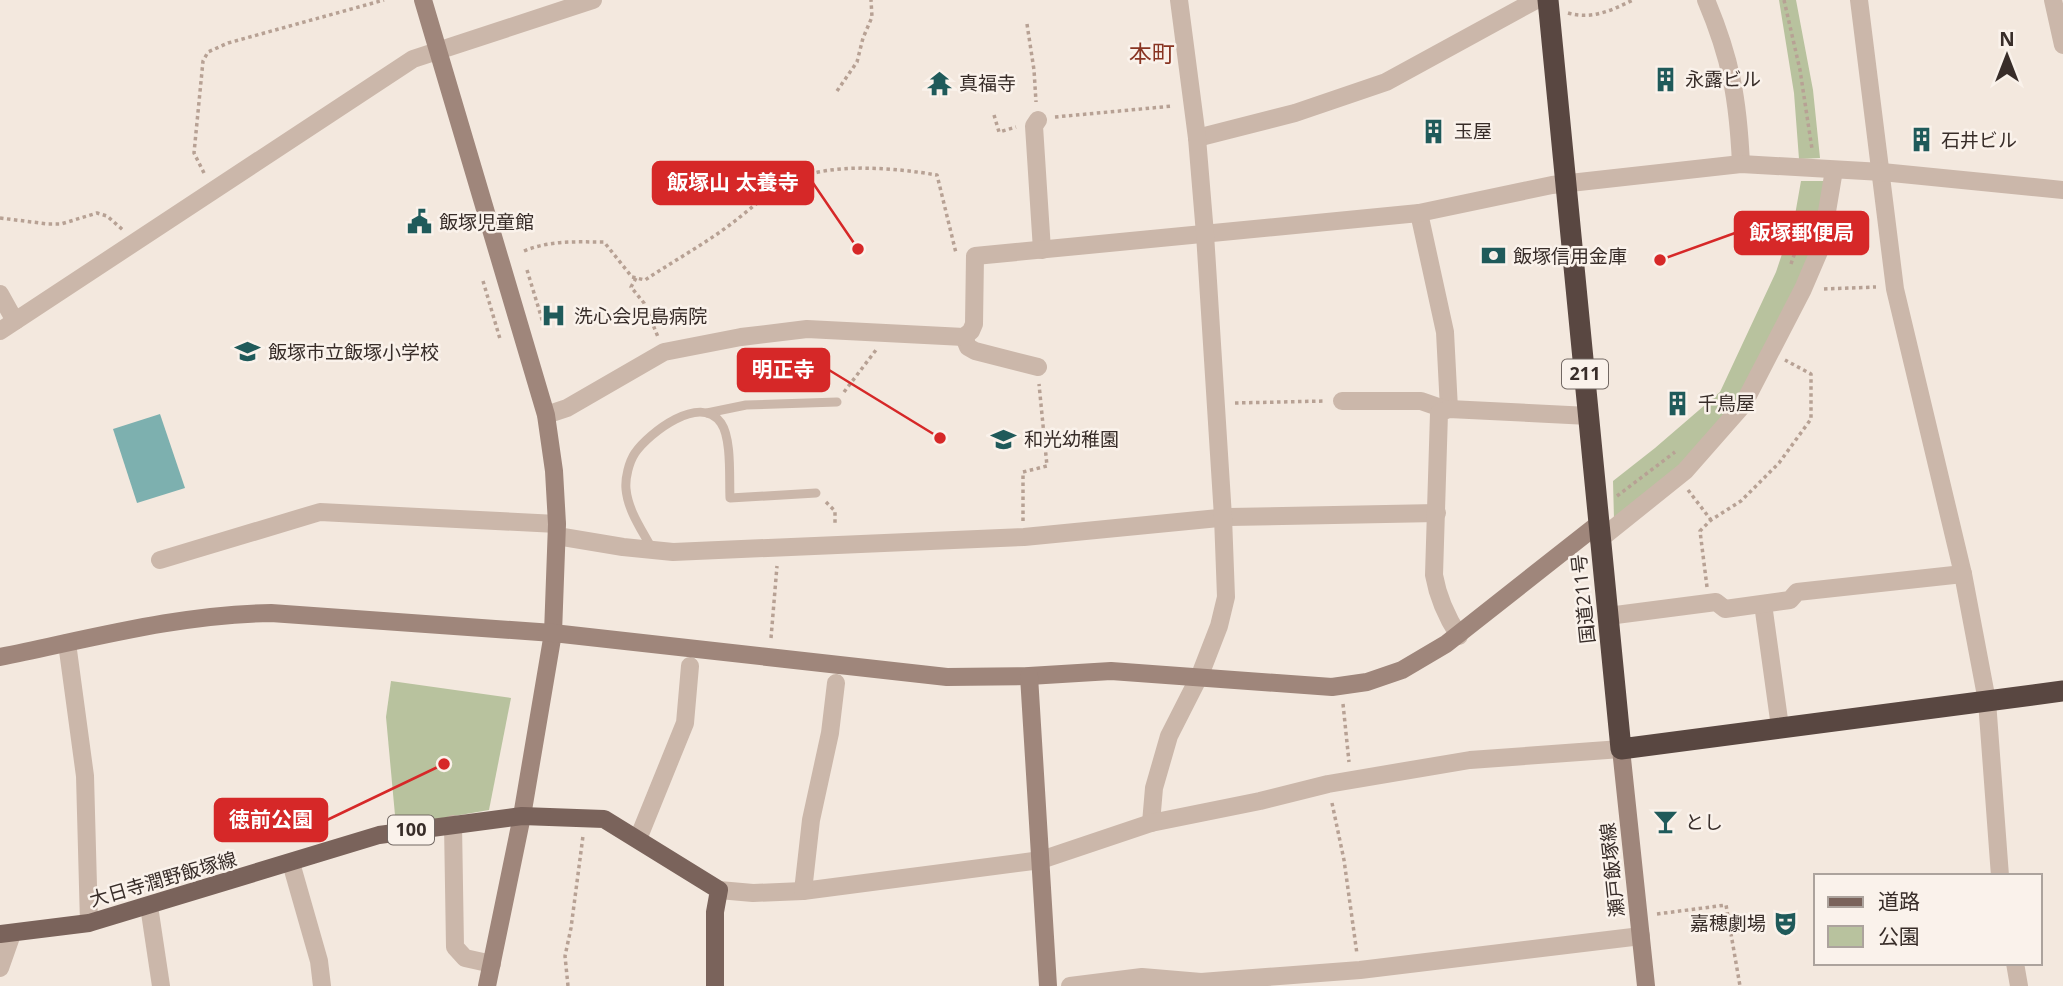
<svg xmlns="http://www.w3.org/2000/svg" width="2063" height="986" viewBox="0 0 2063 986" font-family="'Open Sans','Noto Sans JP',sans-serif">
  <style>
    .green { fill: #b8c29e }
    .water { fill: #7db0af }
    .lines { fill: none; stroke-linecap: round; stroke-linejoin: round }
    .path { stroke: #b7a194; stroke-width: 3.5; stroke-dasharray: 3.5 3.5; stroke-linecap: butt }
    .lane { stroke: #cbb7aa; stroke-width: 9 }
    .street { stroke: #cbb7aa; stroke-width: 18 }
    .secondary { stroke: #9f867b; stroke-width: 18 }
    .primary { stroke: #7a635b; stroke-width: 18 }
    .highway { stroke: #594741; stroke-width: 21 }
    .labels { text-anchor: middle; stroke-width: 5; stroke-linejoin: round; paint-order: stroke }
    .shield { fill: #faf2eb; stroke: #726863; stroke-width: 2 }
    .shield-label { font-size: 18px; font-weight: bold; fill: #382d29 }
    .poi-label { font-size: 19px; fill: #382d29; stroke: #faf2eb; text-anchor: start }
    .street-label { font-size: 19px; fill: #382d29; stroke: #faf2eb }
    .quarter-label { font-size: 23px; fill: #883422; stroke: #faf2eb }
    .leader { fill: none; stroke: #d62828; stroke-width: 2.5 }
    .callout-dot { fill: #d62828; stroke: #faf2eb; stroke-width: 2.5 }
    .callout { fill: #d62828; stroke: #d62828; stroke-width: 2.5 }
    .callout-label { font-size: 21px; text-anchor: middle; font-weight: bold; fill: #fff }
  </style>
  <rect width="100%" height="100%" fill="#f3e8de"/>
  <g class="green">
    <path d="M1779 0H1796L1813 90 1820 158 1799 159 1794 93Z"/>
    <path d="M1801 181H1826L1812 253 1738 402 1674 471 1614 519 1613 481 1655 448 1720 392 1776 272 1795 215Z"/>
    <path d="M391 681 511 698 489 810 396 826 386 717Z"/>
  </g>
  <path class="water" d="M160 414 185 488 137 503 113 429Z"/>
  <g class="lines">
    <g class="path">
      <path d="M1784 0 1800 70 1812 149"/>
      <path d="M1568 13C1592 20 1612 10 1633 0"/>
      <path d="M1027 24 1034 70 1036 102"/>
      <path d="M837 91 857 62 863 38 872 17 871 0"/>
      <path d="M994 115 999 132 1016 127"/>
      <path d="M1055 117 1173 106"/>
      <path d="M204 173 194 153 203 61 208 52 228 43 384 0"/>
      <path d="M0 218 48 224H61L97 213 107 216 123 230"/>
      <path d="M524 251C550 240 576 242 604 242L632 277 645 280C672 262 701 246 727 227 749 211 767 192 793 180 833 162 895 168 937 175L956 253"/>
      <path d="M1791 264 1803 229"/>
      <path d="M527 270 544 326"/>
      <path d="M636 278 631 287 644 303 658 337"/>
      <path d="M483 281 500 339"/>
      <path d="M1824 289 1876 287"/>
      <path d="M844 392 876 350"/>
      <path d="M1235 403 1325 401"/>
      <path d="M1688 490 1711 520"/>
      <path d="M1617 496 1675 452"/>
      <path d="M826 502 835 511V525"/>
      <path d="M1023 521V472L1047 466 1039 384"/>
      <path d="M1707 587 1700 531 1711 520 1741 501 1779 463 1811 419V374L1785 360"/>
      <path d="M771 638 777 566"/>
      <path d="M1343 704 1349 762"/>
      <path d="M1332 803 1344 860 1357 954"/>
      <path d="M1657 914 1726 905 1740 986"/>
      <path d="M568 986 565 956 571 928 583 836"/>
    </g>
    <g class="lane">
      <path d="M707 413 746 405 837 402"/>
      <path d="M652 549C642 530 628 511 626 489 625 478 629 462 635 453 649 433 700 393 721 423 732 439 729 479 730 498L816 493"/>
    </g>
    <g class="street">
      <path d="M1706 0C1731 59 1738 99 1741 164"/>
      <path d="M1859 0 1895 289 1963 574 1987 701 2000 876"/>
      <path d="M2053 0 2063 45"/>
      <path d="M1038 120 1034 126 1042 250"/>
      <path d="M1197 138 1295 113 1386 82 1536 0"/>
      <path d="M1419 213 1445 332 1449 409"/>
      <path d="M0 294 15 321"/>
      <path d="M0 331 413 59 593 0"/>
      <path d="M964 337 968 347 975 351 1038 367"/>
      <path d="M1342 401H1421L1444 409"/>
      <path d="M546 415 567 408 664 352 741 337 807 329 964 337 971 331 974 324 975 256 1419 213 1552 185 1741 164 1882 172 2063 190"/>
      <path d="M557 536 623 547 673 552 1024 537 1229 517 1437 513"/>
      <path d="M1599 540 1685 471 1743 405 1803 289 1821 247 1834 170"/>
      <path d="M160 560 320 512 557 524"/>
      <path d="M1763 604 1780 727"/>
      <path d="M1608 616 1716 602 1725 609 1790 600 1797 592 1963 574"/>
      <path d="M1459 636C1446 616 1438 598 1434 575L1439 413 1449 409 1589 416"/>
      <path d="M67 643 85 776 89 923"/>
      <path d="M1151 823 1154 788 1169 736 1200 675 1219 626 1226 597 1223 517 1205 234 1197 138 1179 0"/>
      <path d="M453 824 455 947 465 958 492 964"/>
      <path d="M638 839 685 723 690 666"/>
      <path d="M291 863 319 961 322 986"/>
      <path d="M719 890 753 893 803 891 1041 860 1151 823 1260 801 1328 784 1470 760 1621 749"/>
      <path d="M803 891 811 820 830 733 836 683"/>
      <path d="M149 906 161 986"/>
      <path d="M2015 963 2019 986"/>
      <path d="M0 968 12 934"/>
      <path d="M1070 986 1142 977 1201 982 1360 970 1641 936"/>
    </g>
    <g class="secondary">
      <path d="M423 0 546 415 554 471 557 524 553 633 522 816 487 986"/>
      <path d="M0 657C89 639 180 614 271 613L553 633 947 677 1029 676 1111 671 1332 687 1367 682 1402 670 1446 644 1597 525"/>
      <path d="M1029 676 1048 986"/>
      <path d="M1621 749 1646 986"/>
    </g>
    <path class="primary" d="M0 934 89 923 379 835 522 816 604 819 719 890 715 912V986"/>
    <path class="highway" d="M1548 0 1621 749 2063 691"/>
  </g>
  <defs>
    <symbol id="building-bare" viewBox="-9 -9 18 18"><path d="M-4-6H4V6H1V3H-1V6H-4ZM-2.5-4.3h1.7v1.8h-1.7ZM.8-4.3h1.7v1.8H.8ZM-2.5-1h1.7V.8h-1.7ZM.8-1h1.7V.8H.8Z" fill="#1f5a5a" stroke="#faf2eb" stroke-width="2.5" paint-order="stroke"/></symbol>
    <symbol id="temple-bare" viewBox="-9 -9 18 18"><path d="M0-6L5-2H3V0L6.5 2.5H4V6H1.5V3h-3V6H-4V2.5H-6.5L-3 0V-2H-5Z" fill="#1f5a5a" stroke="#faf2eb" stroke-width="2.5" paint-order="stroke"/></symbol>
    <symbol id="civic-bare" viewBox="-9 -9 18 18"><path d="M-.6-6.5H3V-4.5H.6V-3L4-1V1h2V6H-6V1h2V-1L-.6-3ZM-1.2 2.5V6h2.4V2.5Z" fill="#1f5a5a" stroke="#faf2eb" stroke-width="2.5" paint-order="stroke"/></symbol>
    <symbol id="bank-bare" viewBox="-9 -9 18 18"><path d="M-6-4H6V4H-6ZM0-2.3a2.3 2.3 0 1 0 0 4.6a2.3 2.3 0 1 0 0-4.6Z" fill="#1f5a5a" stroke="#faf2eb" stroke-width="2.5" paint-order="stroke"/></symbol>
    <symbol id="hospital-bare" viewBox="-9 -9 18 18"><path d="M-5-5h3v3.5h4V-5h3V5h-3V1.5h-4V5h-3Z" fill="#1f5a5a" stroke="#faf2eb" stroke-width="2.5" paint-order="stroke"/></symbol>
    <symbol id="school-bare" viewBox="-9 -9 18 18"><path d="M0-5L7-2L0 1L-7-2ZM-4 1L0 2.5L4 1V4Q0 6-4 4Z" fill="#1f5a5a" stroke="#faf2eb" stroke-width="2.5" paint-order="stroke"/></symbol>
    <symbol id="bar-bare" viewBox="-9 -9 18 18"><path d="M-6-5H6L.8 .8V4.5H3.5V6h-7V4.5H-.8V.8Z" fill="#1f5a5a" stroke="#faf2eb" stroke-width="2.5" paint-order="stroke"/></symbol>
    <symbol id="theatre-bare" viewBox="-9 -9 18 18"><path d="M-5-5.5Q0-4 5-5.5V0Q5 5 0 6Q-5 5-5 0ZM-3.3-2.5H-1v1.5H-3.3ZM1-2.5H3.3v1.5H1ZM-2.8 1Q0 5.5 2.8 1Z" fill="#1f5a5a" stroke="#faf2eb" stroke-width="2.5" paint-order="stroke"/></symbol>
  </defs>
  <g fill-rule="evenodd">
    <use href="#building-bare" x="1648" y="62" width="35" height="35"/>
    <use href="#temple-bare" x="922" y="66" width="35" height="35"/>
    <use href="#building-bare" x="1416" y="114" width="35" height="35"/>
    <use href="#building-bare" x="1904" y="122" width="35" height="35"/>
    <use href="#civic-bare" x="402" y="204" width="35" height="35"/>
    <use href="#bank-bare" x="1476" y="238" width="35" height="35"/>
    <use href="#hospital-bare" x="536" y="298" width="35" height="35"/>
    <use href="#school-bare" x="230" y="334" width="35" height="35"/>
    <use href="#building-bare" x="1660" y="386" width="35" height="35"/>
    <use href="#school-bare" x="986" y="422" width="35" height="35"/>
    <use href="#bar-bare" x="1648" y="804" width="35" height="35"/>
    <use href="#theatre-bare" x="1768" y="906" width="35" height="35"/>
  </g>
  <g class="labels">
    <g class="shield">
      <rect x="1562" y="359.5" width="46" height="29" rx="5"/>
      <rect x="388" y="815.5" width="46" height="29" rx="5"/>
    </g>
    <g class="shield-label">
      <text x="1585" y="380">211</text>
      <text x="411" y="836">100</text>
    </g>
    <g class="poi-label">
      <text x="1685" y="86">永露ビル</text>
      <text x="959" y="90">真福寺</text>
      <text x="1454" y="138">玉屋</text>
      <text x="1941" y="147">石井ビル</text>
      <text x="439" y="229">飯塚児童館</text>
      <text x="1513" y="263">飯塚信用金庫</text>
      <text x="574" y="323">洗心会児島病院</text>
      <text x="268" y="359">飯塚市立飯塚小学校</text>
      <text x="1698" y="410">千鳥屋</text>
      <text x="1024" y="446">和光幼稚園</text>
      <text x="1685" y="829">とし</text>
      <text x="1766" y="930" text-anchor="end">嘉穂劇場</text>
    </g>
    <g class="street-label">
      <text transform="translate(1583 599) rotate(-96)" y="7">国道211号</text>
      <text transform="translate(1612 870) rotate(-96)" y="7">瀬戸飯塚線</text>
      <text transform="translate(163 879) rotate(-16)" y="7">大日寺潤野飯塚線</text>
    </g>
    <g class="quarter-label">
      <text x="1152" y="62">本町</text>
    </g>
  </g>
  <path class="leader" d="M858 249L813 183M1660 260L1735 233M940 438L829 370M444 764L327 820"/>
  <g class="callout-dot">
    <circle cx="858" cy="249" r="7"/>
    <circle cx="1660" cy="260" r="7"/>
    <circle cx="940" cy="438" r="7"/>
    <circle cx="444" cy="764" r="7"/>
  </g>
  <g class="callout">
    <rect x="653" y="162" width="160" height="42" rx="7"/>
    <rect x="1735" y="212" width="133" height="42" rx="7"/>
    <rect x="738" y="349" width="91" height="42" rx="7"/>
    <rect x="215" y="799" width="112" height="42" rx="7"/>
  </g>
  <g class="callout-label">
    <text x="733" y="190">飯塚山 太養寺</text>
    <text x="1802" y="240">飯塚郵便局</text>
    <text x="783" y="377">明正寺</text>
    <text x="271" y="827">徳前公園</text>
  </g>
  <rect x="1814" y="874" width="228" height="91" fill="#faf2eb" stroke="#aca39d" stroke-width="2"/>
  <rect x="1828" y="897" width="35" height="10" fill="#7a635b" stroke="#aca39d" stroke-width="2"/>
  <text x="1878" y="909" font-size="21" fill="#382d29">道路</text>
  <rect x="1828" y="926" width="35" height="21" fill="#b8c29e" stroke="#aca39d" stroke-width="2"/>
  <text x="1878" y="944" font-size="21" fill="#382d29">公園</text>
  <g transform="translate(2007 56)" stroke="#faf2eb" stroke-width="5" paint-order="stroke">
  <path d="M0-5L12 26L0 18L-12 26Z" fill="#382d29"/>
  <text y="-10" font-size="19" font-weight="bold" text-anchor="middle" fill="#382d29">N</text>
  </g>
</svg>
